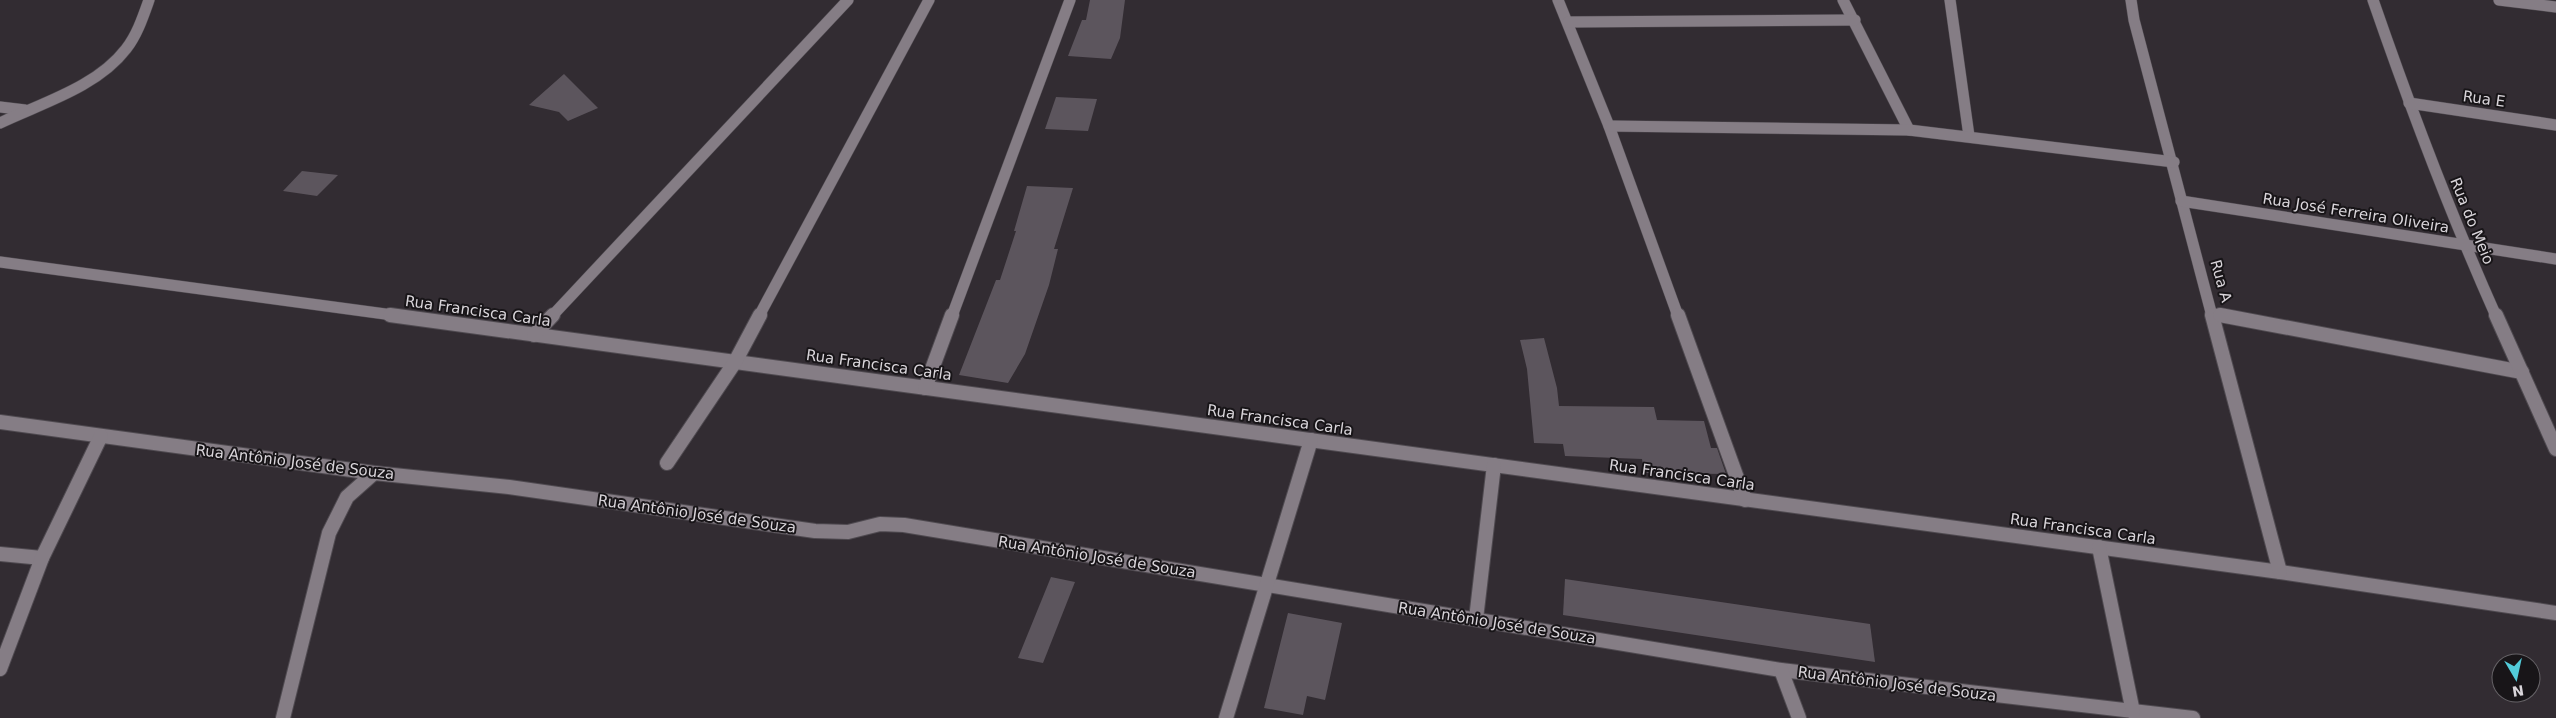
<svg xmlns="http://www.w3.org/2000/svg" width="2556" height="718" viewBox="0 0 2556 718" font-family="'DejaVu Sans',sans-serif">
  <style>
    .building { fill: #5c555d }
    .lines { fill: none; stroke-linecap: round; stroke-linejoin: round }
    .minor-far1-casing { stroke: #4f4a50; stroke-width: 12 }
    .minor-casing { stroke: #4f4a50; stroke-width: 16 }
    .minor-far1 { stroke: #857d85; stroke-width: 11 }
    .minor { stroke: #857d85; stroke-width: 14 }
    .labels { text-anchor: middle; stroke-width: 4; stroke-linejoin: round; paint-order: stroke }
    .street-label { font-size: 15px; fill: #d9d5da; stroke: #181518 }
  </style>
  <rect width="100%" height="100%" fill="#322c32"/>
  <g class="building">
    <path d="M1090 0H1125L1120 38 1111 59 1068 56 1082 20H1086Z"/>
    <path d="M564 74 598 108 568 121 559 112 529 105Z"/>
    <path d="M1056 97 1097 99 1088 131 1045 129Z"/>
    <path d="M302 171 338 175 317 196 283 191Z"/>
    <path d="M1027 186 1073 188 1054 249H1058L1049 285 1025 354 1008 383 959 375 996 280H1000L1016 231H1014Z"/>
    <path d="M1544 338 1557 388 1559 406 1654 407 1657 420 1704 421 1711 448H1717L1726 474 1644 473 1642 459 1565 456 1563 444 1534 443 1527 369 1520 340Z"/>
    <path d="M1051 577 1075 582 1043 663 1018 658Z"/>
    <path d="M1565 579 1870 624 1875 662 1563 615Z"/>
    <path d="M1288 613 1342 623 1325 700 1307 696 1303 715 1264 708Z"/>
  </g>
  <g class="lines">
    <defs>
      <g id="minor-far1">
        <path d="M1558 0 1609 126 1678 316"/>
        <path d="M1843 0 1909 130"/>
        <path d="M1950 0 1969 136"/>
        <path d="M2131 0 2134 20 2212 316"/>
        <path d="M2373 0C2410 107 2450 213 2496 316"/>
        <path d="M2499 0 2556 7"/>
        <path d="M1568 22 1855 20"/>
        <path d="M2409 103 2556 125"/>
        <path d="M0 107 25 110"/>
        <path d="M0 123C42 103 97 87 126 49 137 35 143 17 149 0"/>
        <path d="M1609 126 1909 130 2174 162"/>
        <path d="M2181 201 2556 259"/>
        <path d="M0 262 400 316"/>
        <path d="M2214 314 2226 316"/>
        <path d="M552 316 848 0"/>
        <path d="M759 316 929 0"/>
        <path d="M952 316 1070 0"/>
      </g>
      <g id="minor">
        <path d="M390 315 2280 572 2556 613"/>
        <path d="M1678 315 1745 500"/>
        <path d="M2212 315 2280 572"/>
        <path d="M2220 315 2522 372"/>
        <path d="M2496 315 2556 449"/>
        <path d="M534 335 553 315"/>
        <path d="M925 388 952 315"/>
        <path d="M0 422 374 473 509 487 815 531 848 532 880 524 904 525 1781 670 2193 718"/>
        <path d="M667 463 735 362 760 315"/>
        <path d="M2099 547 2133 712"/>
        <path d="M0 554 42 558"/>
        <path d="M1476 619 1494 465"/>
        <path d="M0 669 42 558 101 436"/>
        <path d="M1781 670 1799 718"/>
        <path d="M283 718 329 533 347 497 374 473"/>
        <path d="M1226 718 1311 440"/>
      </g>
    </defs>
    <use href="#minor-far1" class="minor-far1-casing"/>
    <use href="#minor" class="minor-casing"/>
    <use href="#minor-far1" class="minor-far1"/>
    <use href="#minor" class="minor"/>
  </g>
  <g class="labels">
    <g class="street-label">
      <text transform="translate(2484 99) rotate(8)" y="5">Rua E</text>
      <text transform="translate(2356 213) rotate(9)" y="5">Rua José Ferreira Oliveira</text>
      <text transform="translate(2472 221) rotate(68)" y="5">Rua do Meio</text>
      <text transform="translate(2221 281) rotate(74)" y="5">Rua A</text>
      <text transform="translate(478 311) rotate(8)" y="5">Rua Francisca Carla</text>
      <text transform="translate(879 365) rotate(8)" y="5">Rua Francisca Carla</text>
      <text transform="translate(1280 420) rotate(8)" y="5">Rua Francisca Carla</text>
      <text transform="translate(295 462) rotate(7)" y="5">Rua Antônio José de Souza</text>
      <text transform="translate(1682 475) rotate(8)" y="5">Rua Francisca Carla</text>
      <text transform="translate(697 514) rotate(8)" y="5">Rua Antônio José de Souza</text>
      <text transform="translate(2083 529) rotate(8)" y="5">Rua Francisca Carla</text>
      <text transform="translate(1097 557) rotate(9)" y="5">Rua Antônio José de Souza</text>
      <text transform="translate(1497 623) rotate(9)" y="5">Rua Antônio José de Souza</text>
      <text transform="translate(1897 684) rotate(7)" y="5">Rua Antônio José de Souza</text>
    </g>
  </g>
  <g transform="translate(2516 678) rotate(171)"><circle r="24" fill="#181518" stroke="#656266"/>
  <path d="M0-4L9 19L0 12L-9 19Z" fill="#52cbd9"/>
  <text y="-8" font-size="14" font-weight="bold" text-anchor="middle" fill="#d9d5da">N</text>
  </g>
</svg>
